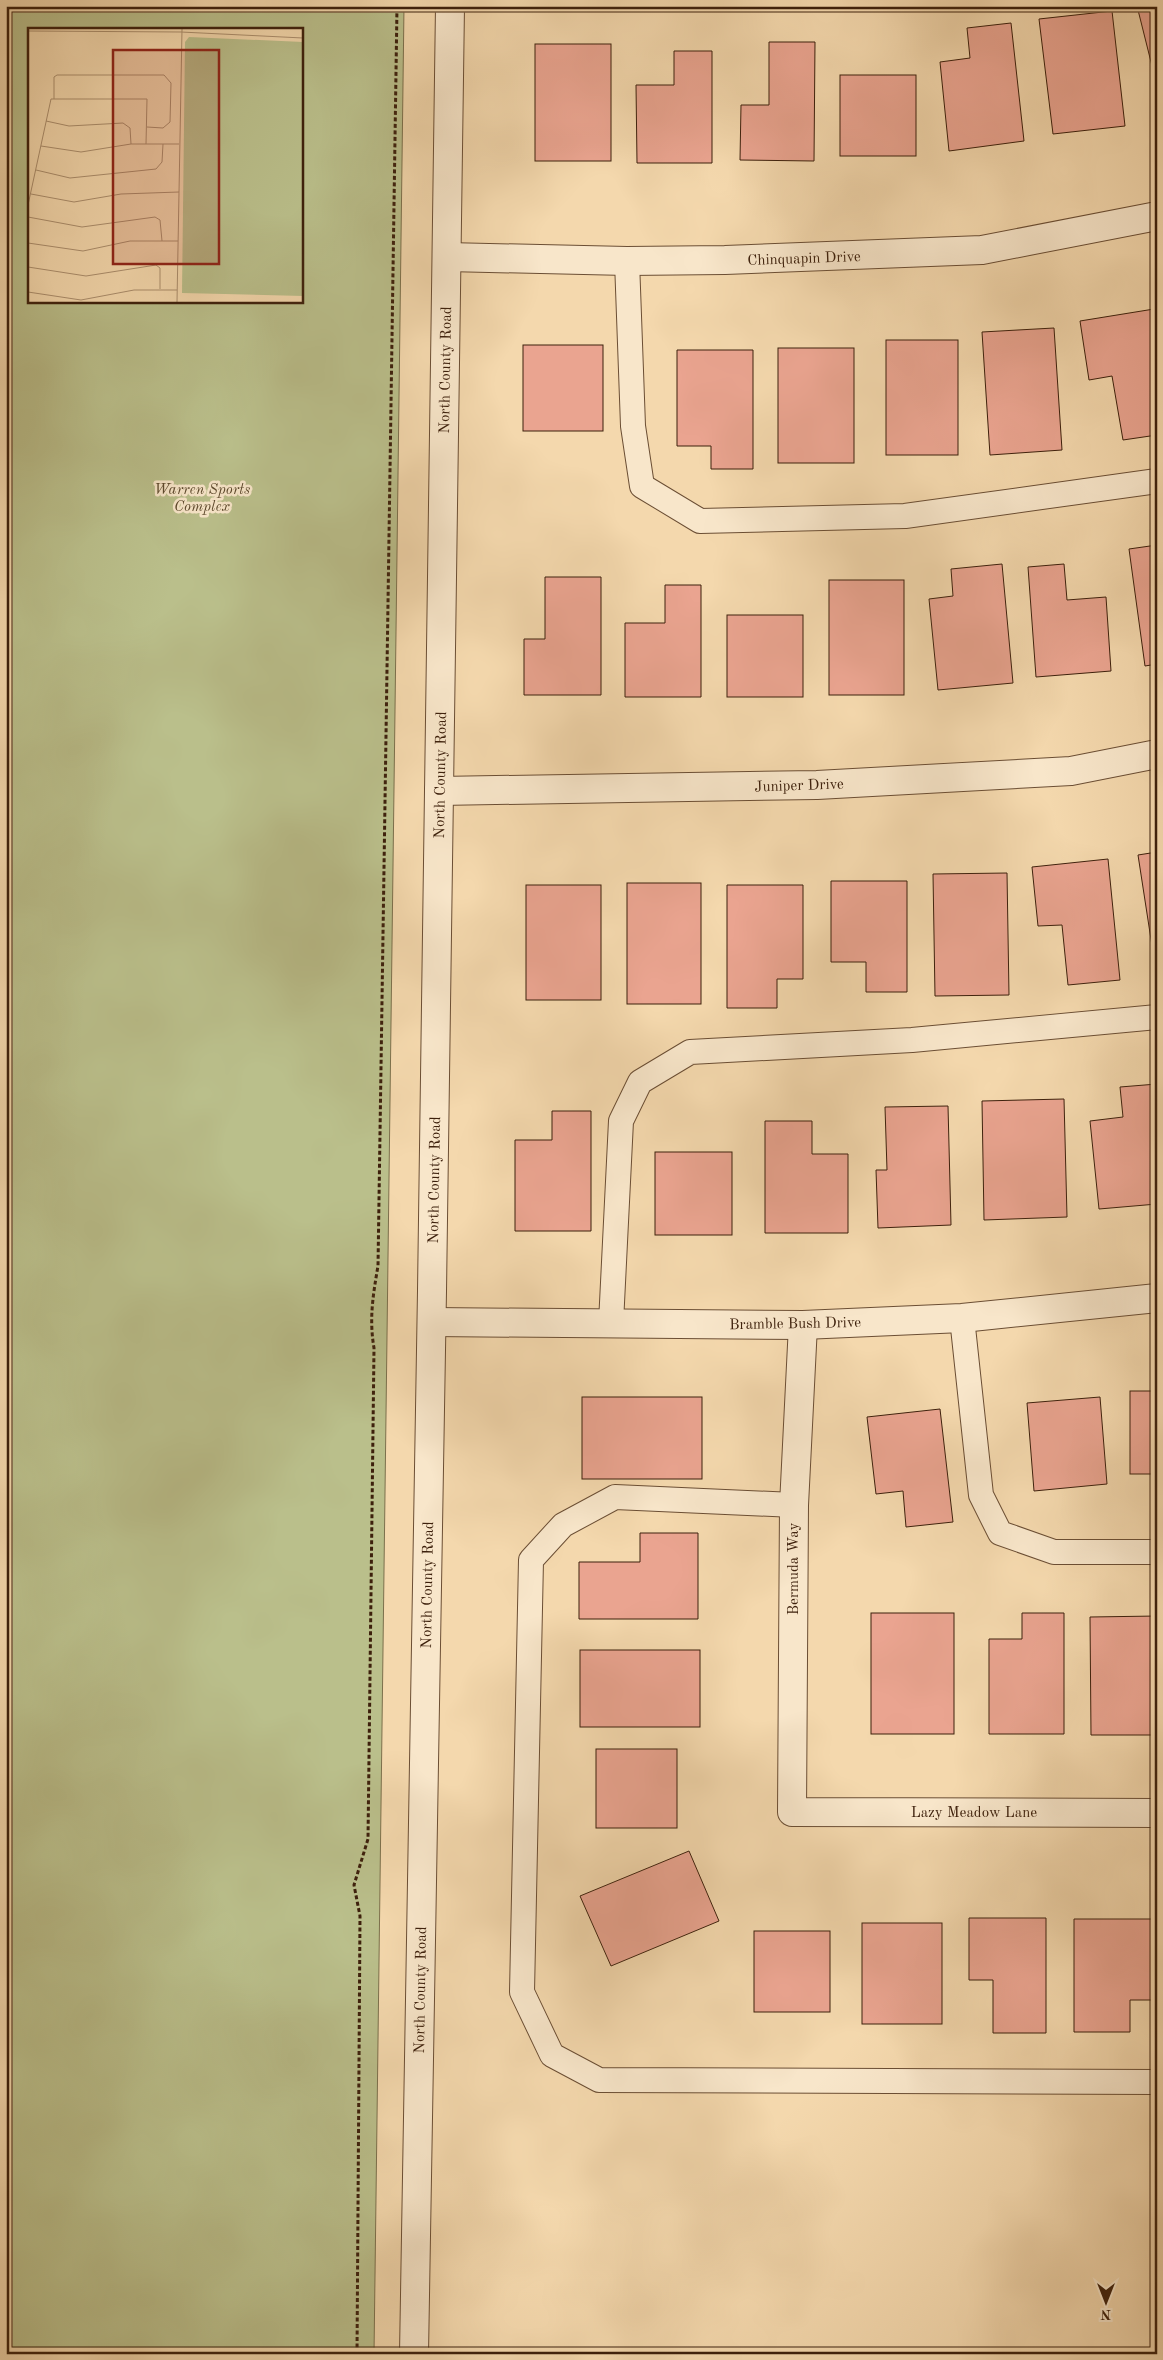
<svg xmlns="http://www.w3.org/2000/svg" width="1163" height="2360" viewBox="0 0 1163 2360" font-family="'Old Standard TT',serif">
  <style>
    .green { fill: #babf8b; stroke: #7c704c; fill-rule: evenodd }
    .building { fill: #eaa490; stroke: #3d200c }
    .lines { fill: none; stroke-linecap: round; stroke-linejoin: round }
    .service-casing { stroke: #6b4e34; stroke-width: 26 }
    .minor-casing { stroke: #6b4e34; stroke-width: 30 }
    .tertiary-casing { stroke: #6b4e34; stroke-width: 30 }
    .path { stroke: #3d200c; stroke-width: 3; stroke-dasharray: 4 2.5; stroke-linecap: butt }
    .service { stroke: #f8e6ca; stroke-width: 24 }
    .minor { stroke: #f8e6ca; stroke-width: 28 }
    .tertiary { stroke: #f8e6ca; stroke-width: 28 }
    .labels { text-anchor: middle; stroke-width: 5; stroke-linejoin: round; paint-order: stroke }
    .street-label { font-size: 15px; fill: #3d200c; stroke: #f8e6ca }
    .park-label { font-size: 15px; font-style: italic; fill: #5c482c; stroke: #f8e6ca }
    .inset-road { fill: none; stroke: #ab8e6d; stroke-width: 1 }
    .view { fill: #8f2418; fill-opacity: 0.15; stroke: #8f2418; stroke-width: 2.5 }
    .inset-edge { fill: none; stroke: #3d200c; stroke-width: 2.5 }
  </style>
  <rect width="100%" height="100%" fill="#f4d8ad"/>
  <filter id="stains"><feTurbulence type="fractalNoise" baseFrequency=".004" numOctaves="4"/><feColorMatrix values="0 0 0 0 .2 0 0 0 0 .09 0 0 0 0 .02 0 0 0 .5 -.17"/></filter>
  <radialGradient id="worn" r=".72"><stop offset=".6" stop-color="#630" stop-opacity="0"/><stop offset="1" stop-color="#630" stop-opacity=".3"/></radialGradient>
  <path class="green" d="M6 6H404L374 2354H6ZM29 29H301V301H29Z"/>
  <g class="building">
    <path d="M1137 6H1157V86Z"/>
    <path d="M1112 11 1125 126 1053 134 1039 19Z"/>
    <path d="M1011 23 1024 141 949 151 940 62 970 58 967 28Z"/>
    <path d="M769 42H815L814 161 740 160 741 105H769Z"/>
    <rect x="535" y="44" width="76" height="117"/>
    <path d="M674 51H712V163H637L636 85H674Z"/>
    <rect x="840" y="75" width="76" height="81"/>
    <path d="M1154 309 1157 324V435L1123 440 1112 376 1089 380 1080 321Z"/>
    <path d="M1054 328 1062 450 990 455 982 332Z"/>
    <rect x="886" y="340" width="72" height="115"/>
    <rect x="523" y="345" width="80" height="86"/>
    <rect x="778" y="348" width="76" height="115"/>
    <path d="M677 350H753V469H711V446H677Z"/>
    <path d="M1157 545V664L1145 666 1129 549Z"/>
    <path d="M1002 564 1013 683 938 690 929 599 953 596 951 569Z"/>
    <path d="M1064 564 1067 600 1106 597 1111 671 1036 677 1028 567Z"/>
    <path d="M545 577H601V695H524V639H545Z"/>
    <rect x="829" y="580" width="75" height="115"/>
    <path d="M665 585H701V697H625V623H665Z"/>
    <rect x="727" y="615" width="76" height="82"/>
    <path d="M1157 852V972H1156L1138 855Z"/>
    <path d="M1108 859 1120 980 1068 985 1062 925 1038 926 1032 867Z"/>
    <path d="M1007 873 1009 995 935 996 933 874Z"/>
    <path d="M831 881H907V992H866V962H831Z"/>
    <rect x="627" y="883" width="74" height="121"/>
    <rect x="526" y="885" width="75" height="115"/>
    <path d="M727 885H803V979H777V1008H727Z"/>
    <path d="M1157 1084V1204L1099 1209 1090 1121 1123 1117 1120 1087Z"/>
    <path d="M1064 1099 1067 1217 984 1220 982 1101Z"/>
    <path d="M948 1106 951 1225 878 1228 876 1170H887L885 1107Z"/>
    <path d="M552 1111H591V1231H515V1140H552Z"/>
    <path d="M765 1121H812V1154H848V1233H765Z"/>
    <rect x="655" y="1152" width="77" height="83"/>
    <rect x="1130" y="1391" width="27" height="83"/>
    <rect x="582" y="1397" width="120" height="82"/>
    <path d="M1100 1397 1107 1484 1034 1491 1027 1403Z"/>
    <path d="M940 1409 953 1522 906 1527 903 1491 876 1494 867 1417Z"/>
    <path d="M640 1533H698V1619H579V1562H640Z"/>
    <rect x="871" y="1613" width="83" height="121"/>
    <path d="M1022 1613H1064V1734H989V1639H1022Z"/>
    <path d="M1157 1616V1735H1091L1090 1617Z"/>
    <rect x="580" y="1650" width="120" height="77"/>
    <rect x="596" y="1749" width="81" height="79"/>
    <path d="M689 1851 719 1921 611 1966 580 1896Z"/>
    <path d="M969 1918H1046V2033H993V1980H969Z"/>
    <path d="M1074 1919H1157V2000H1130V2032H1074Z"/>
    <rect x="862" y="1923" width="80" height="101"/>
    <rect x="754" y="1931" width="76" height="81"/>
  </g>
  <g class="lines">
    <defs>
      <g id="service">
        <path d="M627 261 633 426 642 486 700 521 905 516 1157 481"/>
        <path d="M962 1318 981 1495 1000 1533 1054 1552H1157"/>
        <path d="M611 1323 621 1121 640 1082 690 1052 912 1040 1157 1017"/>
        <path d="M794 1505 615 1497 563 1525 531 1560 522 1992 552 2055 599 2080 1157 2082"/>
      </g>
      <g id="minor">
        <path d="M447 257 627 261 725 260 982 250 1157 216"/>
        <path d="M439 791 817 785 1071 771 1157 754"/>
        <path d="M432 1322 803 1325 962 1318 1157 1298"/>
        <path d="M803 1325 794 1505 792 1812 1157 1813"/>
      </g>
      <path id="tertiary" d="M414 2354 432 1291 450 6"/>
    </defs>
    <use href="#service" class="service-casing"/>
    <use href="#minor" class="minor-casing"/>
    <use href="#tertiary" class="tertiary-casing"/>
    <path class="path" d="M357 2354 360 1916 354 1885 368 1839 374 1348C369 1319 373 1295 378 1266L397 6"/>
    <use href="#service" class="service"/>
    <use href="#minor" class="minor"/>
    <use href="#tertiary" class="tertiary"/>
  </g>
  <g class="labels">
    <g class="street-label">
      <text transform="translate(804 258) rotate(-2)" y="5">Chinquapin Drive</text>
      <text transform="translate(445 370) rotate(-89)" y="5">North County Road</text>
      <text transform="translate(440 775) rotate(-89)" y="5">North County Road</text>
      <text transform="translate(799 785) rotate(-2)" y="5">Juniper Drive</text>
      <text transform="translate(434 1180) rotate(-89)" y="5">North County Road</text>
      <text transform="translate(795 1323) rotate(-1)" y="5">Bramble Bush Drive</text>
      <text transform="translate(793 1569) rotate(-90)" y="5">Bermuda Way</text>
      <text transform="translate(427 1585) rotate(-89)" y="5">North County Road</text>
      <text x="974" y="1817">Lazy Meadow Lane</text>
      <text transform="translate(420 1990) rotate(-89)" y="5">North County Road</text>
    </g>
    <g class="park-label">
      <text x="202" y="494">Warren Sports<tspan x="202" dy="17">Complex</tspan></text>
    </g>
  </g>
  <g transform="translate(28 28)">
    <rect width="275" height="275" fill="#f4d8ad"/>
    <path d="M161 9 275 14V268L154 265 157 14Z" fill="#babf8b"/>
    <path class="inset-road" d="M0 3 153 4 275 10M26 71V49L29 47H136L143 55 142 94 135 100 119 99M18 93 41 98 95 95 102 100 103 116M13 118 53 124 103 116H151M8 142 42 150 128 141 134 134 135 116M3 166 46 174 93 166 151 164M0 177 23 71H119L118 116M0 189 54 199 127 189 132 192 134 213M0 215 55 223 102 213H150M0 239 58 248 128 237 132 240V261M0 264 53 272 106 262H149M149 274 154 1"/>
    <path class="view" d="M85 22H191V236H85Z"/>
    <rect width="275" height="275" class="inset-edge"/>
  </g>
  <rect width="1163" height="2360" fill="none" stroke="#f4d8ad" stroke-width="25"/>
  <rect x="8" y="8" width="1148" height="2345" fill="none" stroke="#3d200c" stroke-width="2.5"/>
  <rect x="12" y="12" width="1138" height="2335" fill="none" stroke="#3d200c"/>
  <g transform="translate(1106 2302) rotate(180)" stroke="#f8e6ca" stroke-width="4" paint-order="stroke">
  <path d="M0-4L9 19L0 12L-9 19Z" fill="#3d200c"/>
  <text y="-8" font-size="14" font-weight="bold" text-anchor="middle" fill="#3d200c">N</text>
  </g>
  <rect width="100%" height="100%" filter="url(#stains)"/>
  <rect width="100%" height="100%" fill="url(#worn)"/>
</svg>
